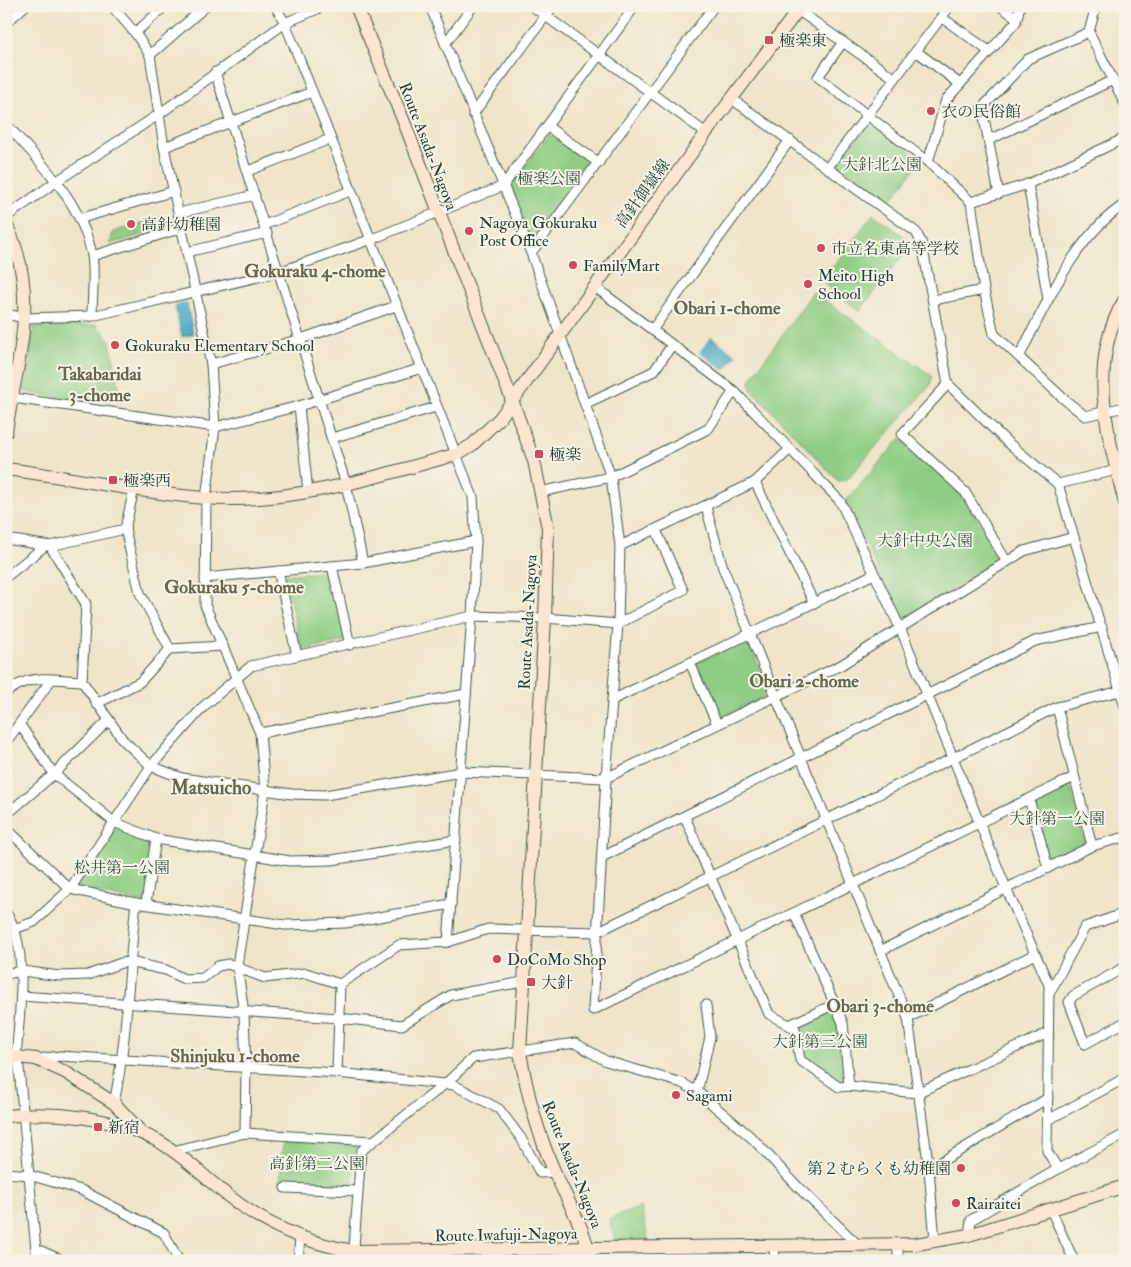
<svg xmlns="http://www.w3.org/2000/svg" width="1131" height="1267" viewBox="0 0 1131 1267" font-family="'IM FELL Double Pica','Noto Serif JP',serif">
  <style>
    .green { fill: #8ecd83; stroke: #56855c }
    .water { fill: #46a9c6; stroke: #32737d }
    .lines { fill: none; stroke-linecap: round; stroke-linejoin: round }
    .street-casing { stroke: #3e564a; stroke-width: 11 }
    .secondary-casing { stroke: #3e564a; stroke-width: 14 }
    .street { stroke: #fff; stroke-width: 9 }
    .secondary { stroke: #fce5d0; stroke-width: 12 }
    .poi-dot { fill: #d1495b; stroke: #f7f3e8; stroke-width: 2 }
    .labels { text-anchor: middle; stroke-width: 4; stroke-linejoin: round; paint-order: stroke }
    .poi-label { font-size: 16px; fill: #1f3d34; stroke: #f7f3e8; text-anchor: start }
    .street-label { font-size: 16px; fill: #1f3d34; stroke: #f7f3e8 }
    .park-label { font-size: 16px; fill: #355a44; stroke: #f7f3e8 }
    .neighbourhood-label { font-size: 18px; font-weight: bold; fill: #67674c; stroke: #f7f3e8 }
    .quarter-label { font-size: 19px; font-weight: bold; fill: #67674c; stroke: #f7f3e8 }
  </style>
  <rect width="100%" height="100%" fill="#f7f3e8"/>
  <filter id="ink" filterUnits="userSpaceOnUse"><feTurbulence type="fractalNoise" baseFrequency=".02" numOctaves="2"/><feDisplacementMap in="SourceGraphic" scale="10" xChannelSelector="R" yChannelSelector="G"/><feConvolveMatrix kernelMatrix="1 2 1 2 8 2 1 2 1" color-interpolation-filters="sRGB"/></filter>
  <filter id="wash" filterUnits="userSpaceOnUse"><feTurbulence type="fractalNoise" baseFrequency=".0096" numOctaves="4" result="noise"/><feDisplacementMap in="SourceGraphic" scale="20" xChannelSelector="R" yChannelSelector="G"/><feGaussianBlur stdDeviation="1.12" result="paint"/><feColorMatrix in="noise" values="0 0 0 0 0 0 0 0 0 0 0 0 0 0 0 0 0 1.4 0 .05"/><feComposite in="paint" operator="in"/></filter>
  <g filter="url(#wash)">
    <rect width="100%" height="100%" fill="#efe4c8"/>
    <g class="green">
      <path d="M870 121 921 160 890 201H887L838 164Z"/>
      <path d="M549 134 592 165 536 240 529 239 508 189Z"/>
      <path d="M873 214 906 238 910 245 860 311 826 285 824 279Z"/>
      <path d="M162 217 165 228 110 244 113 232Z"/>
      <path d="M813 292 932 376 930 386 846 480 838 481 751 389 750 380Z"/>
      <path d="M97 325 98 331 102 330 110 341 121 400 97 397 94 403 26 392 24 389 34 327Z"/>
      <path d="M901 438 961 494 1001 556 998 563 905 619 900 616 845 502Z"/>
      <path d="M331 571 345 637 344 641 302 650 284 575Z"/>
      <path d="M747 640 771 694 718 718 694 664Z"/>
      <path d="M1069 782 1085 843 1049 860 1031 800Z"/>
      <path d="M116 826 155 842 146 903 74 888Z"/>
      <path d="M831 1008 838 1023 844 1081 840 1083 803 1058 799 1025Z"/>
      <path d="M283 1141 355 1145 352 1186 280 1182Z"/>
      <path d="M641 1207 649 1243 617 1246 609 1219Z"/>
    </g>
    <g class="water">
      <path d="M187 303 193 334 182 337 175 306Z"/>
      <path d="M711 337 736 355 724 370 700 352Z"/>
    </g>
  </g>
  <g filter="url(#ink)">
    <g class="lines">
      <defs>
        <g id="street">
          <path d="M112 6 135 33 150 55 164 147 211 364 215 427 206 499 205 605 260 733 265 791 237 965 244 1013 246 1068 245 1133"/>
          <path d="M275 6 285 23 473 497 476 541 472 616 448 942"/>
          <path d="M430 6 531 253 611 477 620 546 618 624 606 778 593 1010 1074 777"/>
          <path d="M532 6 706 133"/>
          <path d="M792 6 894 78"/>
          <path d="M1000 6 1017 18"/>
          <path d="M1096 6 1089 32 1125 104"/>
          <path d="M941 17 989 51"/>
          <path d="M6 23 25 6"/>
          <path d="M135 33 165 6"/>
          <path d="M843 42 818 77 928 162 971 202 984 290 994 334 1064 399 1085 416 1125 407"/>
          <path d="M445 44 473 6"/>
          <path d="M916 51 960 84"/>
          <path d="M150 55 206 6"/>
          <path d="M215 72 346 484 363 563"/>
          <path d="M732 99 916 232 922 244 948 384 1006 441 1058 484 1117 470"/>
          <path d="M473 114 553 6"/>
          <path d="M6 124C42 164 81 201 92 255 95 274 92 297 92 316"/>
          <path d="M548 127 599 163"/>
          <path d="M989 140 1113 80"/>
          <path d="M164 147 312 92"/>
          <path d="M928 162 946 100 1016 22 1020 6"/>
          <path d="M828 167 950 6"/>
          <path d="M248 171 330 139"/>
          <path d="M1028 184 1048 299"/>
          <path d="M999 194 982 108 1028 59 1089 32"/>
          <path d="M971 202 1028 184 1125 138"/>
          <path d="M179 213 255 195"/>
          <path d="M6 217 57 181 158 115 285 23 324 6"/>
          <path d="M82 218 174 191"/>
          <path d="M264 225 350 191"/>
          <path d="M187 252 267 233"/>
          <path d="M531 253 714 6"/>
          <path d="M92 256 182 228"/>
          <path d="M595 287 734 391 840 501 901 630 1006 888 1049 985 1047 1151 1058 1169"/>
          <path d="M933 300 984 290"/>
          <path d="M6 314 25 318 92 316 279 272 372 239 503 186 635 6"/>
          <path d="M652 330 790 140"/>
          <path d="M1019 357C1045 306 1075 236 1125 204"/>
          <path d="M211 364 301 339 396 306"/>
          <path d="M948 384 902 434 965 492 1007 562"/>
          <path d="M6 397 215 427 299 406 422 368"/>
          <path d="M585 404 654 371 672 345"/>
          <path d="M299 406 308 492"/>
          <path d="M332 438 436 407"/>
          <path d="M755 482 814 603"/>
          <path d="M1058 484 1125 707"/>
          <path d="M134 489 125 529 140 593 170 649"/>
          <path d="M540 492 611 477 708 429 734 391"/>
          <path d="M706 507 723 568 908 1018 929 1169 935 1241"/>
          <path d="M6 539 50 546 125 529"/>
          <path d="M50 546 86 604 82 681 123 740 151 766 182 778 292 794 325 795 461 772 606 778 841 665 1024 551 1074 537"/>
          <path d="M620 546 755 482 790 449"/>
          <path d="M332 566 350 645"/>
          <path d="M278 571 297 656"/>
          <path d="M6 577 45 546"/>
          <path d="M205 578 363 563 476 541"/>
          <path d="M690 663 717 724"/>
          <path d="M6 693C31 672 52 680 82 681"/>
          <path d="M612 700 874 574"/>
          <path d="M96 704 140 682 170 649 223 646"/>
          <path d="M1057 707 1092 846"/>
          <path d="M20 725 54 774 114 822 156 839 290 861 332 860 456 840"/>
          <path d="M260 733 466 694"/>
          <path d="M6 742 51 680"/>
          <path d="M1029 799 1048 868"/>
          <path d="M6 815 54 774 108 721"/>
          <path d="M685 817 769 1014 789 1025 835 1004"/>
          <path d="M6 828 70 889 136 903 285 925 346 923 451 904"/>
          <path d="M602 857 1035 641 1102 627"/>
          <path d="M146 903 156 839"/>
          <path d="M6 913C30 945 19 1019 16 1057"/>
          <path d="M794 913 843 1023 849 1086 917 1093 1048 1033"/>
          <path d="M14 929 34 922 70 889 151 766 204 706 251 666 472 616 545 618 618 624 683 590 656 530"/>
          <path d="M880 951 1092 846 1125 837"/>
          <path d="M1125 967 1073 996 1069 1002 1085 1044 1125 1022"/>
          <path d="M6 974 22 971 60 976 88 975 121 963 129 962 166 970 184 979 203 978 218 966 228 964 265 978 306 973 340 984"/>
          <path d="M1049 994 1085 927 1125 913"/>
          <path d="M21 996 339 1018 402 1025 451 995 523 982"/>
          <path d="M908 1018 1035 954"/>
          <path d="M789 1025 795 1029 800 1060 839 1087 849 1086"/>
          <path d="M18 1057 37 1261"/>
          <path d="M38 1059 60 1056 337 1073 454 1085 499 1109 521 1138 540 1173 555 1172"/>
          <path d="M337 1073 340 984 399 945 448 942 488 929 597 932 1057 707 1120 691"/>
          <path d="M697 1092 710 1037 706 1005"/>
          <path d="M114 1103C128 1037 128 969 136 903"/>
          <path d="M1048 1120 1125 1078"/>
          <path d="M173 1151 245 1133 373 1141"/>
          <path d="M929 1169 1048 1098"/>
          <path d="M6 1173 29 1175 81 1190 164 1233 179 1261"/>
          <path d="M285 1188 357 1191"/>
          <path d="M1051 1210 1074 1261"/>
          <path d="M969 1235 971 1220 1058 1169 1125 1134"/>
          <path d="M898 1245V1261"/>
          <path d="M774 1246 775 1261"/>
          <path d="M37 1249 64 1261"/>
          <path d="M298 1261 300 1238"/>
          <path d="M353 1261 361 1151 445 1084 473 1058 575 1043 606 1061 682 1083 699 1093 753 1139 800 1189 858 1245"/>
        </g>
        <g id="secondary">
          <path d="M356 6 404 122 512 400 534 461 548 528 545 618 520 1052C527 1094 538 1134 555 1173 568 1202 585 1229 591 1261"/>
          <path d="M6 224C41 295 17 359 6 432"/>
          <path d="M1125 299C1086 363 1108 436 1125 503"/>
          <path d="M6 469C72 477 138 493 204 498 290 505 376 477 457 454L472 445 500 418 706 133 801 6"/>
          <path d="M6 1056 36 1059 65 1072 114 1103 142 1133"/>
          <path d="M6 1116C56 1111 113 1117 158 1141 183 1155 204 1177 227 1195 265 1225 306 1243 353 1251L916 1244 969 1235 1125 1186"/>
        </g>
      </defs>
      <use href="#street" class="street-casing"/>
      <use href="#secondary" class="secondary-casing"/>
      <use href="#street" class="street"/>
      <use href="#secondary" class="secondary"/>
    </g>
  </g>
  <g class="poi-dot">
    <rect x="764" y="35" width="10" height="10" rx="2.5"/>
    <circle cx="931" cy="111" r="5"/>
    <circle cx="131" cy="224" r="5"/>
    <circle cx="469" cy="231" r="5"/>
    <circle cx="821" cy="248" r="5"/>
    <circle cx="573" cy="265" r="5"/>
    <circle cx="808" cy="284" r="5"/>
    <circle cx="115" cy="345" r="5"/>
    <rect x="534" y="449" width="10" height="10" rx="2.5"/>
    <rect x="108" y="475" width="10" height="10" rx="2.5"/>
    <circle cx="497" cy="959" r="5"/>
    <rect x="526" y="977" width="10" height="10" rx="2.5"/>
    <circle cx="676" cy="1095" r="5"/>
    <rect x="93" y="1122" width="10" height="10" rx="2.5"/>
    <circle cx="961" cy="1168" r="5"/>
    <circle cx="956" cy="1203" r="5"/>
  </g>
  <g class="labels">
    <g class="poi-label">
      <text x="779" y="46">極楽東</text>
      <text x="941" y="117">衣の民俗館</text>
      <text x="479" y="228">Nagoya Gokuraku<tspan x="479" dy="18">Post Office</tspan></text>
      <text x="141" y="230">高針幼稚園</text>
      <text x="831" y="254">市立名東高等学校</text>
      <text x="583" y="271">FamilyMart</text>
      <text x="818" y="281">Meito High<tspan x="818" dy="18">School</tspan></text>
      <text x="125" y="351">Gokuraku Elementary School</text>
      <text x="549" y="460">極楽</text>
      <text x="123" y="486">極楽西</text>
      <text x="507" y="965">DoCoMo Shop</text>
      <text x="541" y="988">大針</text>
      <text x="686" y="1101">Sagami</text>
      <text x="108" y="1133">新宿</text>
      <text x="951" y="1174" text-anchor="end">第２むらくも幼稚園</text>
      <text x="966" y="1209">Rairaitei</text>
    </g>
    <g class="street-label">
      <text transform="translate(429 146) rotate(69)" y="6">Route Asada-Nagoya</text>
      <text transform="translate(642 193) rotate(-54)" y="6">高針御嶽線</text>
      <text transform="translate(527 622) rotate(-87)" y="6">Route Asada-Nagoya</text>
      <text transform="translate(573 1164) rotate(68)" y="6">Route Asada-Nagoya</text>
      <text transform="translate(506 1234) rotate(-1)" y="6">Route Iwafuji-Nagoya</text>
    </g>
    <g class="park-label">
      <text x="882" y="170">大針北公園</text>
      <text x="549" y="184">極楽公園</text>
      <text x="925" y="546">大針中央公園</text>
      <text x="1057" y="824">大針第一公園</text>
      <text x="122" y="873">松井第一公園</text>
      <text x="820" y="1047">大針第三公園</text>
      <text x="317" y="1169">高針第二公園</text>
    </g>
    <g class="neighbourhood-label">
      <text x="315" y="277">Gokuraku 4-chome</text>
      <text x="727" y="314">Obari 1-chome</text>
      <text x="100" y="380">Takabaridai<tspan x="100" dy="21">3-chome</tspan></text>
      <text x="234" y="593">Gokuraku 5-chome</text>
      <text x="804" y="687">Obari 2-chome</text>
      <text x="880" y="1012">Obari 3-chome</text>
      <text x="235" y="1062">Shinjuku 1-chome</text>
    </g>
    <g class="quarter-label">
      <text x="211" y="794">Matsuicho</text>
    </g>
  </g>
  <rect width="1131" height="1267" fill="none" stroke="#f7f3e8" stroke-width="25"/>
</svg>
